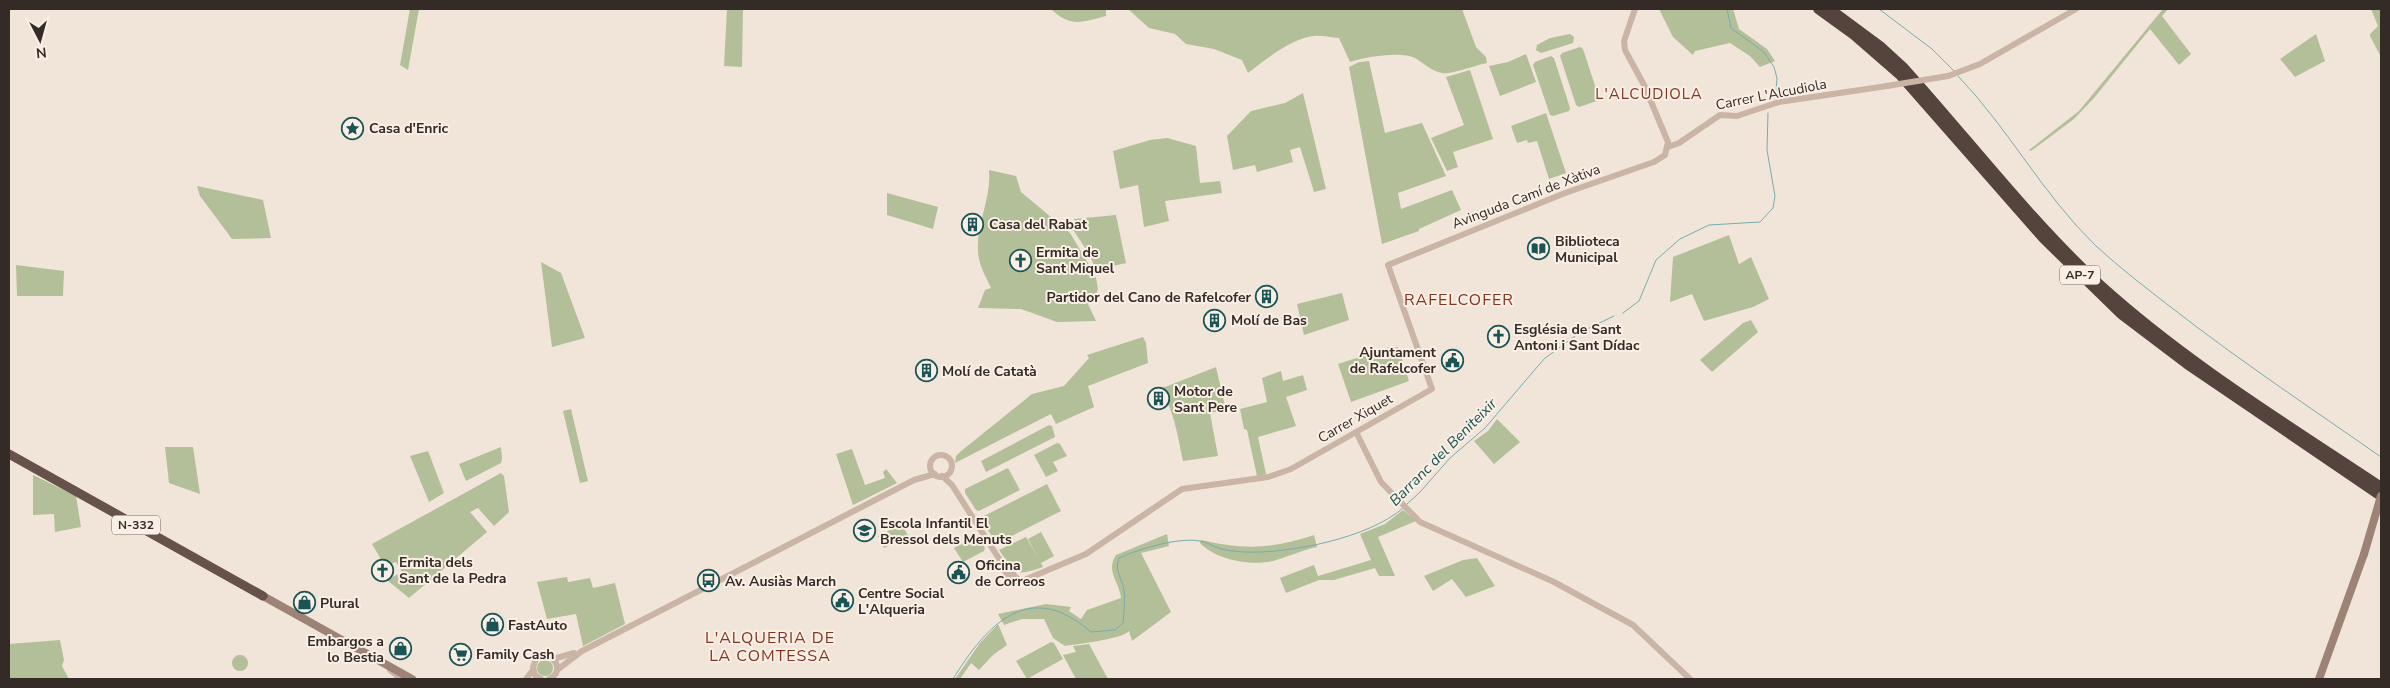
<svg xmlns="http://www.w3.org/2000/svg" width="2390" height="688" viewBox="0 0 2390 688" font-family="'Nunito Sans',sans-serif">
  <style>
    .green { fill: #b3bf99 }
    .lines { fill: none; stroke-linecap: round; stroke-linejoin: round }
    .stream { stroke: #78acad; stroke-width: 1 }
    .tertiary { stroke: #c9b4a5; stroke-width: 6 }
    .secondary { stroke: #9c8376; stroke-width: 8 }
    .trunk { stroke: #66524a; stroke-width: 9 }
    .motorway { stroke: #55443d; stroke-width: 10 }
    .tertiary-bridge { stroke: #c9b4a5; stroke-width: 6 }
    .secondary-bridge { stroke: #9c8376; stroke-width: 8 }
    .labels { text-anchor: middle; stroke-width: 4; stroke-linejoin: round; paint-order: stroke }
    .shield { fill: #f9efe5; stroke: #6f655f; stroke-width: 1 }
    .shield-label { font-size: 12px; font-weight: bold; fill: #342a26 }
    .street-label { font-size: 14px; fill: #342a26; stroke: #f9efe5 }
    .poi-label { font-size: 14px; font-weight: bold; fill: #342a26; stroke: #f9efe5; text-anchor: start }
    .neighbourhood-label { font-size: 15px; letter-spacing: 1px; fill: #823520; stroke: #f9efe5 }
    .water-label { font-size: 15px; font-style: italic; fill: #1c5355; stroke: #f9efe5 }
    .quarter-label { font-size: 16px; letter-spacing: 1px; fill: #823520; stroke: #f9efe5 }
  </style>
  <rect width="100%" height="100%" fill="#f1e5d9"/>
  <g class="green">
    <path d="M410 9H419L408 70 400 65Z"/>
    <path d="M727 9H743L742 67 724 66Z"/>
    <path d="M1051 9H1106V16C1083 22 1070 28 1051 9Z"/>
    <path d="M1128 9H1462L1476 47 1486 57 1487 63C1477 65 1449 75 1442 73 1431 71 1424 63 1415 58 1401 51 1364 57 1350 62L1339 38C1329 37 1318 34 1308 37 1286 42 1266 60 1248 73L1242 60 1214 49 1186 44 1175 34 1149 28Z"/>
    <path d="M1659 9H1733L1739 29 1767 49 1775 61 1760 67 1750 56 1730 43 1695 51 1693 55 1673 37Z"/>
    <path d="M2163 9H2168L2162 16 2191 54 2179 65 2150 29 2094 98 2074 119 2031 151 2029 150 2079 111Z"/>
    <path d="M2371 9H2380L2381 11V57L2370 36V34L2378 26Z"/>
    <path d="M1570 34 1574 37 1573 43 1541 53 1536 50 1537 45 1550 38Z"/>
    <path d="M2316 34 2325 61 2295 77 2280 59Z"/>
    <path d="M1580 47 1583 49 1599 98 1597 101 1579 107 1576 105 1560 56 1562 53Z"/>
    <path d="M1526 54 1536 82 1500 96 1489 66 1508 62Z"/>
    <path d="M1551 56 1554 58 1570 108 1569 111 1553 116 1550 115 1533 65 1535 62Z"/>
    <path d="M1369 61 1385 133 1422 123 1446 176 1398 193 1401 209 1452 190 1461 210 1419 229V231L1382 244 1349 67 1359 62Z"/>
    <path d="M1470 70 1493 139 1453 152 1458 167 1447 171 1431 138 1464 125 1446 77Z"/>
    <path d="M1303 93 1326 189 1314 192 1300 147 1290 150 1293 162 1257 172 1255 165 1233 170 1227 136 1251 111 1285 103Z"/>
    <path d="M1546 113 1566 173 1549 179 1537 141 1528 143 1527 140 1517 143 1511 126Z"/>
    <path d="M1167 138 1196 146 1200 183 1220 181 1222 193 1165 201 1169 221 1144 227 1138 185 1120 189 1113 151 1150 140Z"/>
    <path d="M989 170 1016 176 1021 192 1070 233 1088 263 1096 278 1098 289 1095 297 1088 304 1096 321 1057 322 1021 309 978 308 985 290 991 288C987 279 981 269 979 259 973 229 992 200 989 170Z"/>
    <path d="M197 186 263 200 271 238 232 239 200 196Z"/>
    <path d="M887 193 938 207 933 229 887 215Z"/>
    <path d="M1116 215 1126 263 1096 270 1089 254 1072 228 1075 225 1074 219Z"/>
    <path d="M1729 235 1739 264 1751 257 1769 299 1753 307 1704 321 1692 294 1670 302 1673 257Z"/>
    <path d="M541 262 561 273 585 338 552 347Z"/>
    <path d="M16 265 64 271 63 296H17Z"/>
    <path d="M1342 293 1349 320 1304 335 1297 304Z"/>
    <path d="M1751 320 1758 332 1712 372 1700 360 1743 323Z"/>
    <path d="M1143 337 1146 343 1148 363 1088 386 1094 407 1056 424 1051 414 955 463 956 456 960 452 1032 394 1064 386 1089 358 1087 355Z"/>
    <path d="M1393 346 1394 348 1398 347 1409 381 1351 402 1338 364Z"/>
    <path d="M1216 367 1226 410 1210 413 1218 456 1183 461C1178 437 1174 409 1160 389Z"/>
    <path d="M1281 371 1283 381 1303 375 1307 390 1286 397 1296 426 1258 437 1266 474 1257 476 1247 430 1244 429 1240 409 1267 402 1262 378Z"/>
    <path d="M571 409 588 481 580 483 563 411Z"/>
    <path d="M1497 419 1520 442 1494 464 1474 441 1488 431Z"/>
    <path d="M1049 425 1052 426 1055 437 986 472 981 461Z"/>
    <path d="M1057 443 1060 444 1067 456 1053 462 1058 471 1046 477 1034 455Z"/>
    <path d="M165 447H193L200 494 169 483Z"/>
    <path d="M501 447 502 459 501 463 466 481 459 464Z"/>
    <path d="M852 449 865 485 885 478 883 472 886 469 897 483 853 505 836 454Z"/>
    <path d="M428 451 444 493 429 502 410 456Z"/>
    <path d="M1008 468 1020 490 979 511 976 510 965 493V489Z"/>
    <path d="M501 473 504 476 509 512 494 526 478 508 470 512 487 532 409 598 387 580 402 572 396 562 385 566 372 544Z"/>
    <path d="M33 475 76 496 81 527 55 532 54 514 33 515Z"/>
    <path d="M1047 484 1061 511 998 543H996L981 519 982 517Z"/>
    <path d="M1403 510 1416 521 1378 537 1395 576H1379L1375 568 1334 580H1319L1286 593 1280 578 1314 565 1318 576 1371 560 1360 534 1385 524Z"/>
    <path d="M902 524 908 536 884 548 878 536Z"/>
    <path d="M1041 532 1054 556 1041 563 1043 567C1014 577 1016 574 999 550L1026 537 1038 558 1028 539Z"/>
    <path d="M1167 534 1169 546 1141 553 1171 612 1132 641 1129 631C1123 639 1077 644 1065 646L1053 638 1044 619H1022L1004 625 998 614 1046 604 1071 607 1069 611 1081 619 1087 610 1121 598C1120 583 1105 571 1116 555Z"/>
    <path d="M1314 535 1317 547C1302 550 1288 557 1273 561 1251 566 1216 560 1200 543L1201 540C1245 550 1271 549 1314 535Z"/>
    <path d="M977 536 985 548 984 551 963 562 954 548Z"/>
    <path d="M1477 558 1495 586 1466 597 1452 579 1433 591 1424 576 1463 560Z"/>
    <path d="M567 577 568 582 590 578 593 588 615 583 625 624 583 646 576 614 547 619 537 582Z"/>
    <path d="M998 624 1007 645 993 655 979 670 971 663 960 679H955L980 643Z"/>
    <path d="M60 640 64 660 62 666 69 679H9V644Z"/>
    <path d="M1051 642 1054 643 1063 659 1027 679 1016 661Z"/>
    <path d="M1089 644 1108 679H1076L1063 655 1076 652 1073 646Z"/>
    <circle cx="240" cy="663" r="8"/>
    <circle cx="545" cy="668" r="8"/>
  </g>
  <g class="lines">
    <g class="stream">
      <path d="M1727 9 1731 28 1764 52 1774 67 1777 78 1776 92"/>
      <path d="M1879 9 1932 49 1954 71"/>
      <path d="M1958 76C2009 129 2043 195 2096 246 2120 268 2146 288 2172 308 2240 361 2311 408 2381 457"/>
      <path d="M1623 313 1639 301 1656 260 1680 239 1709 225 1760 222 1773 208 1775 196 1767 150 1768 113"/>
      <path d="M1406 505 1420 492 1450 458 1485 428 1544 359 1579 333 1614 316"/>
      <path d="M953 679C987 624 1029 578 1091 632L1115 630 1123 623C1124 612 1125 601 1124 590 1122 579 1114 569 1119 558 1139 549 1178 537 1200 541 1207 542 1212 546 1218 548 1226 551 1236 551 1244 552 1289 554 1369 538 1403 508"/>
    </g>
    <g class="tertiary">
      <path d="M1948 76 1980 64 2076 9"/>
      <path d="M1668 147 1679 143 1720 115 1737 116 1779 102 1887 86"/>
      <path d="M1356 432 1381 482 1420 522 1554 582 1633 625 1690 679"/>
      <circle cx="941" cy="466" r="11"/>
      <path d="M942 476 952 485 1003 565 1008 579"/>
      <path d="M1003 566 1017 578 1016 583 1012 584 1008 579 1014 575"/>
      <path d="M1015 584 1086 554 1182 489 1268 477 1291 469 1432 389 1388 265 1565 193 1654 162 1665 155 1668 142 1644 85 1625 50 1624 41 1635 9"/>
      <path d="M553 659 574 653"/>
      <path d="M390 670 401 679"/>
      <path d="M557 670 582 651 914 480 935 474"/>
      <path d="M526 679 533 670"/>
      <path d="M541 679 535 675 533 667 536 659 545 655 553 659C560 667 558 675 549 679"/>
    </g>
    <g class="secondary">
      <path d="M263 596 412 679"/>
      <path d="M2319 679 2364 554"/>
    </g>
    <path class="trunk" d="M9 454 263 596"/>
    <g class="motorway">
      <path d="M1818 9 1854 35 1900 75 2044 239 2121 314 2187 364 2381 496"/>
      <path d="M1830 9 1880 46 1904 68C1969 140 2028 218 2099 284 2185 362 2285 423 2381 487"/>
    </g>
    <path class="tertiary-bridge" d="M1887 86 1948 76"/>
    <path class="secondary-bridge" d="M2364 554 2381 496"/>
  </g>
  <defs>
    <symbol id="sight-ring" viewBox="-11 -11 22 22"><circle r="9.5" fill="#f9efe5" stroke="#1c5355" stroke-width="1.5"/><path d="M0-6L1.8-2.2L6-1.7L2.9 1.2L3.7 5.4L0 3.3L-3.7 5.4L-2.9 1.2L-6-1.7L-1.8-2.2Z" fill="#1c5355"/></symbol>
    <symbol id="building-ring" viewBox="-11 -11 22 22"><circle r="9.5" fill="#f9efe5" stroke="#1c5355" stroke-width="1.5"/><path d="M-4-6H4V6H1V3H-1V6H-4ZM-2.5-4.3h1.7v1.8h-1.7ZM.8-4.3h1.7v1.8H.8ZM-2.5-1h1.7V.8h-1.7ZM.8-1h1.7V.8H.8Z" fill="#1c5355"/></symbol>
    <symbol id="library-ring" viewBox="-11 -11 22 22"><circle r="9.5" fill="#f9efe5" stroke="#1c5355" stroke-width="1.5"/><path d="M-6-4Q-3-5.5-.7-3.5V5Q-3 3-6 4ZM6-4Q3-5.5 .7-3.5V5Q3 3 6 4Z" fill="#1c5355"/></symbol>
    <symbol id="church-ring" viewBox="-11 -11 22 22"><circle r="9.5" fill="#f9efe5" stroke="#1c5355" stroke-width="1.5"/><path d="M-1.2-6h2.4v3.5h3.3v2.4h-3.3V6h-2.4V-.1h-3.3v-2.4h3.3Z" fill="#1c5355"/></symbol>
    <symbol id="civic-ring" viewBox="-11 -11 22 22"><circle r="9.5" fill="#f9efe5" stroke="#1c5355" stroke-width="1.5"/><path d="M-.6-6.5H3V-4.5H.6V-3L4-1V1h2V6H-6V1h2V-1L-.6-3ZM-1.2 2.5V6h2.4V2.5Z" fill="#1c5355"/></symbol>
    <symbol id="school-ring" viewBox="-11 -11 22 22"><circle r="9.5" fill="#f9efe5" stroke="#1c5355" stroke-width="1.5"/><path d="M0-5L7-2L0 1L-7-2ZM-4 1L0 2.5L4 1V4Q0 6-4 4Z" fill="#1c5355"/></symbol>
    <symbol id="bus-ring" viewBox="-11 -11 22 22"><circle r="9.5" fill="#f9efe5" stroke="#1c5355" stroke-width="1.5"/><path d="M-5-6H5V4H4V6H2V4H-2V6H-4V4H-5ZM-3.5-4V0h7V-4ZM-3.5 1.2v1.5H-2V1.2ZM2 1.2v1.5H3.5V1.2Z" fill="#1c5355"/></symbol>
    <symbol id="shop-ring" viewBox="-11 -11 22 22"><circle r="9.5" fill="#f9efe5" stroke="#1c5355" stroke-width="1.5"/><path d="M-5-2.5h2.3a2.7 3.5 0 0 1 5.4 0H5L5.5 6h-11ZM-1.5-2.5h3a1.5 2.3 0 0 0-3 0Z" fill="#1c5355"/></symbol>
    <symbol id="supermarket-ring" viewBox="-11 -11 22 22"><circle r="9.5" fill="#f9efe5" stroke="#1c5355" stroke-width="1.5"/><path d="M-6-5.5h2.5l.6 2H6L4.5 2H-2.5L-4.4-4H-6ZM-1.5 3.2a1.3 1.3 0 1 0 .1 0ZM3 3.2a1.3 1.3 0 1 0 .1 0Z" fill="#1c5355"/></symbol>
  </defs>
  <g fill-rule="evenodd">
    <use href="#sight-ring" x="340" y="116" width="25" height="25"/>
    <use href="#building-ring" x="960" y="212" width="25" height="25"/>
    <use href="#library-ring" x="1526" y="236" width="25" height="25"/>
    <use href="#church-ring" x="1008" y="248" width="25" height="25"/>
    <use href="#building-ring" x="1254" y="284" width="25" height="25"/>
    <use href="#building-ring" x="1202" y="308" width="25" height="25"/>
    <use href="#church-ring" x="1486" y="324" width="25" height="25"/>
    <use href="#civic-ring" x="1440" y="348" width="25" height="25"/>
    <use href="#building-ring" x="914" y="358" width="25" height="25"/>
    <use href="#building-ring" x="1146" y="386" width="25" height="25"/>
    <use href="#school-ring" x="852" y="518" width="25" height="25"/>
    <use href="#church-ring" x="370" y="558" width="25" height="25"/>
    <use href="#civic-ring" x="946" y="560" width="25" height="25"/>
    <use href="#bus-ring" x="696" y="568" width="25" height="25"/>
    <use href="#civic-ring" x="830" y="588" width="25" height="25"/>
    <use href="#shop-ring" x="292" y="590" width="25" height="25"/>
    <use href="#shop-ring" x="480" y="612" width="25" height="25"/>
    <use href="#shop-ring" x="388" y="636" width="25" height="25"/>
    <use href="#supermarket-ring" x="448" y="642" width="25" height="25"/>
  </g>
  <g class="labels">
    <g class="shield">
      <rect x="2060" y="265.5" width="40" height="19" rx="4"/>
      <rect x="112" y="515.5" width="48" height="19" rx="4"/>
    </g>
    <g class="shield-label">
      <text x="2080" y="279">AP-7</text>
      <text x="136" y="529">N-332</text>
    </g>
    <g class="street-label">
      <text transform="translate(1771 94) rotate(-11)" y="5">Carrer L'Alcudiola</text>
      <text transform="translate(1526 196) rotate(-21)" y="5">Avinguda Camí de Xàtiva</text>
      <text transform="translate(1355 418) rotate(-30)" y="5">Carrer Xiquet</text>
    </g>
    <g class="poi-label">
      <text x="369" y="133">Casa d'Enric</text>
      <text x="989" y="229">Casa del Rabat</text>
      <text x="1555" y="246">Biblioteca<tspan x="1555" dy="16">Municipal</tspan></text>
      <text x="1036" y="257">Ermita de<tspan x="1036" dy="16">Sant Miquel</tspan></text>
      <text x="1251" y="302" text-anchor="end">Partidor del Cano de Rafelcofer</text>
      <text x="1231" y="325">Molí de Bas</text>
      <text x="1514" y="334">Església de Sant<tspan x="1514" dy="16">Antoni i Sant Dídac</tspan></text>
      <text x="1436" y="357" text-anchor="end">Ajuntament<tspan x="1436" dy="16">de Rafelcofer</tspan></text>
      <text x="942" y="376">Molí de Catatà</text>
      <text x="1174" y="396">Motor de<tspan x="1174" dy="16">Sant Pere</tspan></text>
      <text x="880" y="528">Escola Infantil El<tspan x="880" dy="16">Bressol dels Menuts</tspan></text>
      <text x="399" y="567">Ermita dels<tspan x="399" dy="16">Sant de la Pedra</tspan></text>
      <text x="975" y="570">Oficina<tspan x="975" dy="16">de Correos</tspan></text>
      <text x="725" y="586">Av. Ausiàs March</text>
      <text x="858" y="598">Centre Social<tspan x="858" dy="16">L'Alqueria</tspan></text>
      <text x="320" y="608">Plural</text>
      <text x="508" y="630">FastAuto</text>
      <text x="384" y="646" text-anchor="end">Embargos a<tspan x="384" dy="16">lo Bestia</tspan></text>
      <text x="476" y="659">Family Cash</text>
    </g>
    <g class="neighbourhood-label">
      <text x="1649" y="99">L'ALCUDIOLA</text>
    </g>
    <g class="water-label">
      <text transform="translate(1443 452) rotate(-45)" y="5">Barranc del Beniteixir</text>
    </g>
    <g class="quarter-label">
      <text x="1459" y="305">RAFELCOFER</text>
      <text x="770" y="643">L'ALQUERIA DE<tspan x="770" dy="18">LA COMTESSA</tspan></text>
    </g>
  </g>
  <rect width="2390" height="688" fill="none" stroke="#342a26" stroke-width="20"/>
  <g transform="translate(40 40) rotate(174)" stroke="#f9efe5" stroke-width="4" paint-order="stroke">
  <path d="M0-4L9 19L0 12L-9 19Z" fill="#342a26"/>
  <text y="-8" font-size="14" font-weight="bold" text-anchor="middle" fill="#342a26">N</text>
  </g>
</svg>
